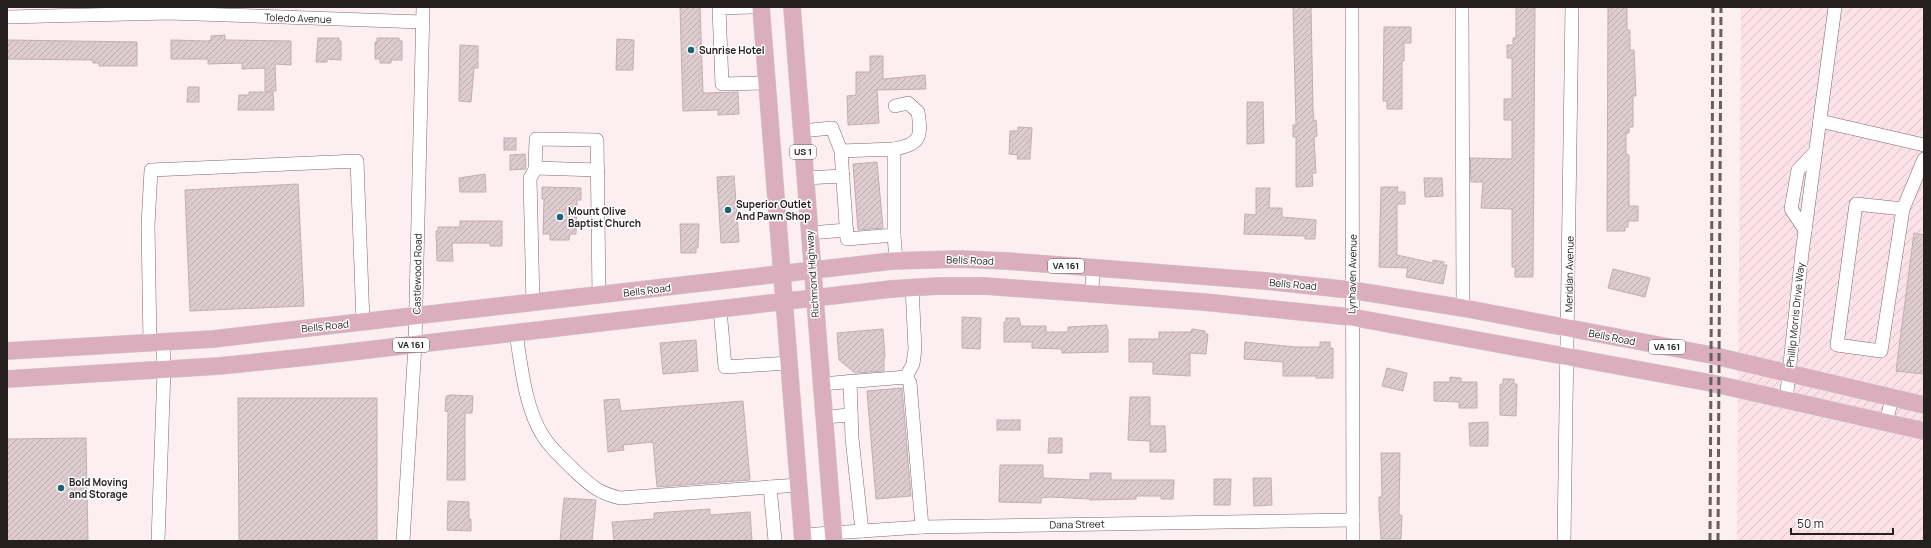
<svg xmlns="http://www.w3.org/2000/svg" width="1931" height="548" viewBox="0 0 1931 548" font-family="Manrope,sans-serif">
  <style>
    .industrial { fill: url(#industrial-furrows) }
    .building { fill: url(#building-hatch); stroke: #c0aeb3 }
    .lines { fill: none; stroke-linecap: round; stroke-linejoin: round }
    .minor-casing { stroke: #7a6a6e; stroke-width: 14 }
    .major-casing { stroke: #cfcece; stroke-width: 18 }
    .minor { stroke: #fff; stroke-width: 13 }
    .major { stroke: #daaebc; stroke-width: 17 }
    .rail { stroke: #675e60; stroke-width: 3; stroke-dasharray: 8 4; stroke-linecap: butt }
    .poi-dot { fill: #196470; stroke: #fff; stroke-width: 1.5 }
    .labels { text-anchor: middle; stroke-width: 3; stroke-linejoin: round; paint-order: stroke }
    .shield { fill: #fff; stroke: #676364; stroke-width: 1 }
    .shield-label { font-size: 9px; font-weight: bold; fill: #262021 }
    .street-label { font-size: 10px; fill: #262021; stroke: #fff }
    .poi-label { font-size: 10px; font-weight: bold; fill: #262021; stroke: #fff; text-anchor: start }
  </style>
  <defs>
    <pattern id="industrial-furrows" width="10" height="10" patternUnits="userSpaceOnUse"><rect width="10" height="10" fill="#fce1e8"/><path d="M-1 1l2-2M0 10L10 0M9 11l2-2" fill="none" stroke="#d8c1c7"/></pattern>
    <pattern id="building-hatch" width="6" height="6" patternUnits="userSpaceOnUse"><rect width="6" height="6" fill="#ddcbd0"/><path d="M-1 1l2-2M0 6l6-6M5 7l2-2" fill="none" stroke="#beaeb2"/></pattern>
  </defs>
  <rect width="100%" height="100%" fill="#fdeef2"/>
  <path class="industrial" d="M1741 7H1924V541H1737Z"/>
  <g class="building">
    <path d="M680 7H700L703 93 738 92 739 114 718 115V110L683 111Z"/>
    <path d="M1293 7H1311L1313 109 1314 121 1316 120 1317 136 1314 137 1316 173H1312L1313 186 1296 187V137H1293V125H1296Z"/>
    <path d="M1516 7H1535L1533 277H1515V267H1512V209L1481 208 1483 182H1471L1470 158 1512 159V120H1504V99H1512V58H1507V45H1513V38H1516Z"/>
    <path d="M1608 7H1627V30H1630V50H1634L1636 96H1633V127H1629V133H1626V154L1629 155V206H1638V221H1628V227H1625V231H1607Z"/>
    <path d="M1384 27H1411V43H1404V61H1402V109H1387V101H1383Z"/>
    <path d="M225 35V40L291 41V65L275 64 276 91H265V68L242 69V63L208 64V59H171V40L208 41 211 40V36Z"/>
    <path d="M318 38H339V41H341V60L327 59V62H316Z"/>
    <path d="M377 38H399V41H402V60H391V63H380V59H375V42H377Z"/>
    <path d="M617 39 634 40 633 70H616Z"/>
    <path d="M7 40 137 42V66H99V63H93V60L7 59Z"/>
    <path d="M460 45 478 46V68H474L471 102 459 101Z"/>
    <path d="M870 56H883V79L925 75 926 89 877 90 879 123 848 125 847 96 856 95V72H870Z"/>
    <path d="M188 87H199V102H187Z"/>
    <path d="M249 92H273L274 110H238L239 95H249Z"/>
    <path d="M1247 102H1263L1264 143 1247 144Z"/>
    <path d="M1018 127 1032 128 1030 159H1017L1018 155 1009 154 1010 131H1018Z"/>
    <rect x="504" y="138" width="12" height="12"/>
    <path d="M525 154 526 169 510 170V155Z"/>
    <path d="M877 162 883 228 858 230 853 164Z"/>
    <path d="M485 174 486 192H460L459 178Z"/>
    <path d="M734 176 739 242 721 243 717 177Z"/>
    <path d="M1424 178H1442L1443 196 1425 197Z"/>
    <path d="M298 184 304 306 190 311 185 190Z"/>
    <path d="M542 187 581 188V200H577L576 234H570L569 240H550V234H543L544 199H542Z"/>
    <path d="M1381 187H1398L1397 192H1405V204H1397V255L1433 263V260L1444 262 1443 265H1447L1443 284 1406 277 1408 268 1379 267Z"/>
    <path d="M1256 188H1270L1269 208H1282V217L1316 220 1315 239H1305V236L1244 234 1245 214 1256 215Z"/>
    <path d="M460 221H502V246H490V243H452L453 261H437L436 231H438V227H460Z"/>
    <path d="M680 224H699L698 248H696V253H681Z"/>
    <path d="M1914 233 1924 235V374L1896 371Z"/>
    <path d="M1613 269 1650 278 1645 297 1608 288Z"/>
    <path d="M962 317 981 318 980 349 962 348Z"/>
    <path d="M1006 318H1019L1021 326H1046V332H1068V327L1107 325V329H1108V352L1062 353V349L1032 348V342H1004V322H1006Z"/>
    <path d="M883 329 885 357H884V371L855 373 839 360 837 333Z"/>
    <path d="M1192 329 1205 331V334H1208L1206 354 1190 353V376L1153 374V362H1129V339H1159V332H1191Z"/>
    <path d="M696 340 698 371 663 374 660 343Z"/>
    <path d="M1245 342 1295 347H1320V342H1330V348H1333V378H1316V376H1283V362L1244 359Z"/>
    <path d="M1387 368 1407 373 1403 391 1382 386Z"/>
    <path d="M1450 377 1461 378V382H1477V408H1459V402L1434 401V382H1450Z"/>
    <path d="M1503 379H1514V384H1517L1516 416 1500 415V384H1503Z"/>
    <path d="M902 388 911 496 876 499 867 391Z"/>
    <path d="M451 395 473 396 472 413H465V480H447L448 412 445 411 446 396Z"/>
    <path d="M1130 397H1150V426H1165L1166 452H1150V441L1128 440Z"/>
    <path d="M238 398H377V541H239Z"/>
    <path d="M619 399 621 411 743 401 750 480 657 487 653 442 623 445 624 450 608 452 604 400Z"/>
    <rect x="997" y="420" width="23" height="10"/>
    <path d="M1488 422V446H1470L1469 423Z"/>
    <path d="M86 438 88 541H7V439Z"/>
    <path d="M1049 438H1062V453H1048Z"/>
    <path d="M1381 453H1400L1399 515H1402L1401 539H1381L1379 508V497H1382Z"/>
    <path d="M1000 465H1043V478L1090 480V473H1111V480H1174L1173 499H1161V496H1136V499L1090 500V499L1049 497 1041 498V503L999 502Z"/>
    <path d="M1253 478H1271L1272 505 1254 506Z"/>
    <path d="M1214 479H1231L1230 505H1214Z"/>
    <path d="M564 498 596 500 592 541H560Z"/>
    <path d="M448 501 469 502V519H471V531L447 530Z"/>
    <path d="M710 509V515L750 512 752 541H614L612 522 654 519V513Z"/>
  </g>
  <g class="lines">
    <defs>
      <g id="minor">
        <path d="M752 7 719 8 722 84 766 83"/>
        <path d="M1352 7 1353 541"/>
        <path d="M1462 7 1463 308"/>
        <path d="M7 17 168 13 422 22"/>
        <path d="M1820 121 1924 145"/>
        <path d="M801 131 832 128 841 151 847 239 894 235V149L841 151"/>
        <path d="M894 149C920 144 922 138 918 112L908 103 895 106"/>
        <path d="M535 168 598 170"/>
        <path d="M805 178 843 176"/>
        <path d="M1903 209 1856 204 1837 345 1881 351 1903 209 1924 159"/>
        <path d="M1805 230 1791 209 1798 170 1816 151"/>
        <path d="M809 233 847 230"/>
        <path d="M894 235 896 261"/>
        <path d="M1092 294 1093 267"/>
        <path d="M533 303 530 178 535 170 536 139 597 140 599 296"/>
        <path d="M720 309 725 367 788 363"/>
        <path d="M516 333C521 365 525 408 543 436 551 449 563 459 574 470 590 485 598 493 620 498L798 485"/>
        <path d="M150 343 148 225 151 170 357 161 363 322"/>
        <path d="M906 377 913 364 915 349 912 287"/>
        <path d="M850 381 852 438 862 531"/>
        <path d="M821 384 906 377 910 383 922 527"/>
        <path d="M1786 401 1802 253 1835 7"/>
        <path d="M824 417 851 415"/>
        <path d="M1886 423 1892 398"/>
        <path d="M770 487 775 541"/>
        <path d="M802 535 922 527 1353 520"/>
        <path d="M158 541 164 370 163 342"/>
        <path d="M403 541 415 345 423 7"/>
        <path d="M1564 541 1572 7"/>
      </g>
      <g id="major">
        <path d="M761 7 803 541"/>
        <path d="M792 7 834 541"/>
        <path d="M7 351 213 339 892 261 959 259 1007 261 1266 281 1351 290 1463 308 1711 355 1924 405"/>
        <path d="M7 379 219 366 307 357 891 289 938 286H985L1204 302 1351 317 1711 383 1924 431"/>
      </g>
    </defs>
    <use href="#minor" class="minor-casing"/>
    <use href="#major" class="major-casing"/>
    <use href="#minor" class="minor"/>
    <use href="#major" class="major"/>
    <g class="rail">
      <path d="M1710 541 1713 7"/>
      <path d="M1718 541 1721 7"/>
    </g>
  </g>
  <g class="poi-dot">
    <circle cx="691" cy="50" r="4"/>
    <circle cx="728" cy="210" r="4"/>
    <circle cx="560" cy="217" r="4"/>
    <circle cx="61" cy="488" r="4"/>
  </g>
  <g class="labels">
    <g class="shield">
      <rect x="790" y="145" width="26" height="14" rx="3"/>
      <rect x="1048" y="259" width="36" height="14" rx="3"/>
      <rect x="393" y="338" width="36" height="14" rx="3"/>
      <rect x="1649" y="340" width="36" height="14" rx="3"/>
    </g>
    <g class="shield-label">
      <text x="803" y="155">US 1</text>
      <text x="1066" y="269">VA 161</text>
      <text x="411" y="348">VA 161</text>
      <text x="1667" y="350">VA 161</text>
    </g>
    <g class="street-label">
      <text transform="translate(298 18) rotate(2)" y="4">Toledo Avenue</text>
      <text transform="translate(970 260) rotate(2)" y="4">Bells Road</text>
      <text transform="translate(417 274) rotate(-89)" y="4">Castlewood Road</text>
      <text transform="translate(812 274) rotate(-94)" y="4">Richmond Highway</text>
      <text transform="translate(1352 274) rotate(-89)" y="4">Lynhaven Avenue</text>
      <text transform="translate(1569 274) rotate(-89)" y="4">Meridian Avenue</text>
      <text transform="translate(1293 284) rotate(5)" y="4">Bells Road</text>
      <text transform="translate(647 290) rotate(-7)" y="4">Bells Road</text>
      <text transform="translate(1795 315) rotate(-84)" y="4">Phillip Morris Drive Way</text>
      <text transform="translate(325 326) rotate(-6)" y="4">Bells Road</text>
      <text transform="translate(1612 337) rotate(11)" y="4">Bells Road</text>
      <text transform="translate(1077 524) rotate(-1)" y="4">Dana Street</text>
    </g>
    <g class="poi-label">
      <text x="699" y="54">Sunrise Hotel</text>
      <text x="736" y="208">Superior Outlet<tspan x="736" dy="12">And Pawn Shop</tspan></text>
      <text x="568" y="215">Mount Olive<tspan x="568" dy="12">Baptist Church</tspan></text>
      <text x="69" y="486">Bold Moving<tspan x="69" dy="12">and Storage</tspan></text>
    </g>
  </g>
  <rect width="1931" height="548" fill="none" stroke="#262021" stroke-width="16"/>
  <path d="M1791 528v6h102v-6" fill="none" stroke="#262021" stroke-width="2"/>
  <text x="1797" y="528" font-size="12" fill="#262021" stroke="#ffffff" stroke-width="3" paint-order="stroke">50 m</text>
</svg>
